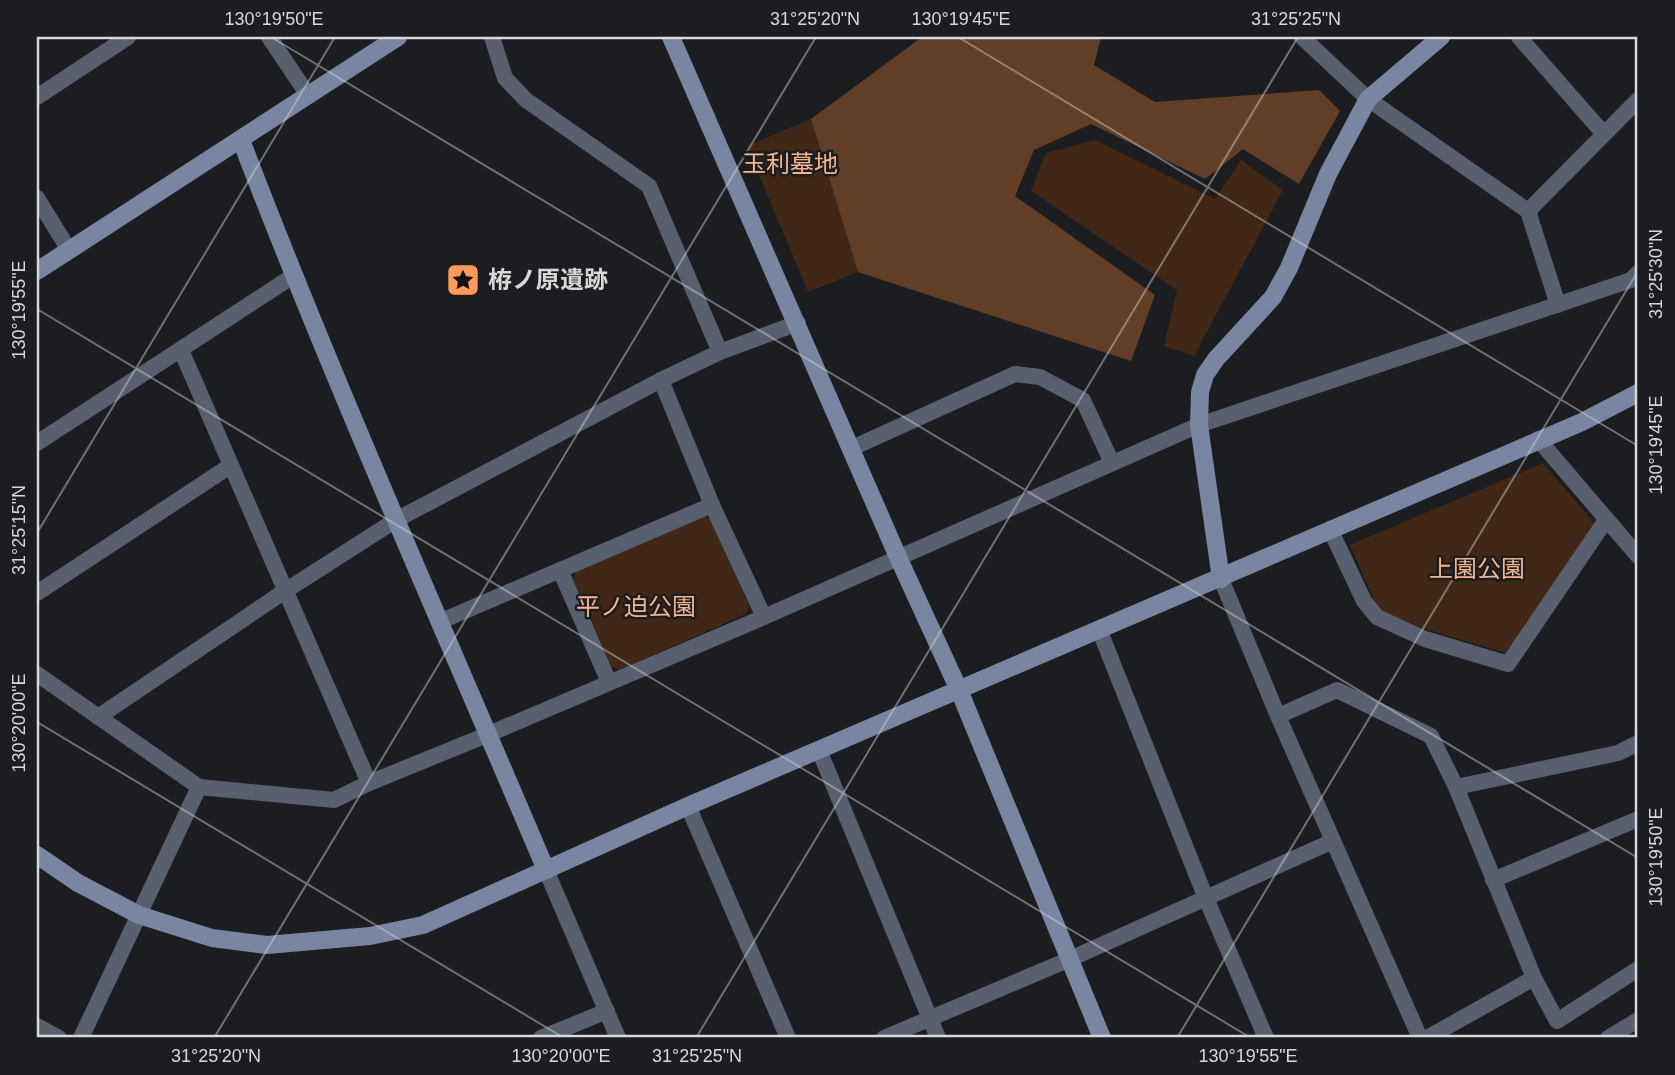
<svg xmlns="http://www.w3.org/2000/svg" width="1675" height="1075" viewBox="0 0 1675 1075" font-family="Arial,'Noto Sans JP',sans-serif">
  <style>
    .green { fill: #412716 }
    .forest { fill: #623e26 }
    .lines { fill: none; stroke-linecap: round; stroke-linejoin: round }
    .street { stroke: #586070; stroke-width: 16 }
    .secondary { stroke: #7986a1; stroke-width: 18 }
    .ticks { fill: none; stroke: #d7d8da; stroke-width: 2; stroke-opacity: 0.45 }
    .labels { text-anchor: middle; stroke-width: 5; stroke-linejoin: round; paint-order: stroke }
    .park-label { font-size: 24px; fill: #f5b48c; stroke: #1c1d20 }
    .poi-label { font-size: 24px; font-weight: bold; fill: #d7d8da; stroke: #1c1d20; text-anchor: start }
    .neatline { fill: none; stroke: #d7d8da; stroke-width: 2.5 }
    .ticks-label { font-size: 18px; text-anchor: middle; fill: #d7d8da }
  </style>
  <rect width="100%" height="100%" fill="#1c1d20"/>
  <g class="green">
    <path d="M811 119 858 272 808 292 747 146Z"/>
    <path d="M1095 140 1215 199 1241 160 1283 190 1194 356 1164 346 1177 290 1031 191 1046 153Z"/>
    <path d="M1543 463 1595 524 1506 653 1431 631 1379 611 1350 545Z"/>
    <path d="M702 515 712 520 749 606 746 614 619 670 611 666 573 579 577 570Z"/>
  </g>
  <path class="forest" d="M922 37H1101L1094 65 1155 102 1319 90 1340 111 1299 184 1243 149 1205 179 1091 124 1034 150 1015 196 1155 295 1131 361 858 272 811 119Z"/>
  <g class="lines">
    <g class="street">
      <path d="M269 37 308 95"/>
      <path d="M492 37 505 78 526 100 649 186 720 352"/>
      <path d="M1302 37 1368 99 1528 211 1558 305"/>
      <path d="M1519 37 1604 134"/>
      <path d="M37 97 128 37"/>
      <path d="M37 198 69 250"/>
      <path d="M1528 211 1638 100"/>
      <path d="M181 350 369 783"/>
      <path d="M661 380 712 505 764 617"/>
      <path d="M1538 439 1638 556"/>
      <path d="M37 443 293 276"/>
      <path d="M852 448 1015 374 1040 377 1083 400 1112 463"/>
      <path d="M1330 529 1364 601 1377 617 1425 639 1508 664 1606 520"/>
      <path d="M560 570 609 682"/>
      <path d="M1221 579 1278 716 1420 1038"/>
      <path d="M37 593 230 466"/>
      <path d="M439 622 712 505"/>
      <path d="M1099 629 1205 896 1266 1038"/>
      <path d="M37 674 199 787 334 800 369 783 489 734 764 617 1199 425 1631 280 1638 273"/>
      <path d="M1278 716 1337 690 1431 736 1456 787 1534 978 1557 1021 1638 969"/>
      <path d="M98 717 285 591 396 520 661 380 720 352 798 323"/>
      <path d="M819 750 938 1038"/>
      <path d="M1456 787 1618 753 1638 743"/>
      <path d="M688 806 788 1038"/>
      <path d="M546 870 618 1038"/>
      <path d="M1493 880 1638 819"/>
      <path d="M37 1026 59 1038"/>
      <path d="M81 1038 199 787"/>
      <path d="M541 1038 607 1011"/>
      <path d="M884 1038 1070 959 1333 841"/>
      <path d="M1427 1038 1534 978"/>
      <path d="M1608 1038 1638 1020"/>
    </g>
    <g class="secondary">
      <path d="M671 37 898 557 959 690 1102 1038"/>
      <path d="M241 140C335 386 443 627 546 870"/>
      <path d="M37 271 398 37"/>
      <path d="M1221 579 1199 425 1200 392 1205 375 1216 359 1273 297 1289 268 1328 174 1368 99 1441 37"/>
      <path d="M37 855 78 883 139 915 212 938 267 945 370 936 423 925 688 806 1582 422 1638 393"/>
    </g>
  </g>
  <path class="ticks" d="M271 37 1638 858M958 37 1638 446M37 309 1251 1038M37 533 335 37M37 722 564 1038M214 1038 816 37M696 1038 1298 37M1177 1038 1638 271"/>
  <defs>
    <symbol id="sight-square" viewBox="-11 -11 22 22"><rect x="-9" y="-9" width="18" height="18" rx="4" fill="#fe9b59" stroke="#1c1d20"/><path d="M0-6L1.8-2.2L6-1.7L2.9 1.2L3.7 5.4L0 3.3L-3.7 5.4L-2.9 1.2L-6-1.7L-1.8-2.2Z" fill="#111"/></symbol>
  </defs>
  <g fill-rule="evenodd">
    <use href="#sight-square" x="444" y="261" width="38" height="38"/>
  </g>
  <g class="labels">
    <g class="park-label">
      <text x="790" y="172">玉利墓地</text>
      <text x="1477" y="577">上園公園</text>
      <text x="636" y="615">平ノ迫公園</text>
    </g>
    <g class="poi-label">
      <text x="488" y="288">栫ノ原遺跡</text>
    </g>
  </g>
  <rect width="1675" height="1075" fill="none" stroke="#1c1d20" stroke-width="77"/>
  <rect x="38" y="38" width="1598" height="998" class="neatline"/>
  <g class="ticks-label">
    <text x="274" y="25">130°19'50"E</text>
    <text x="815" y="25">31°25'20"N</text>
    <text x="961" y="25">130°19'45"E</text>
    <text x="1296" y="25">31°25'25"N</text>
    <text transform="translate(1656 274) rotate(-90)" y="6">31°25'30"N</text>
    <text transform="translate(19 310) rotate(-90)" y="6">130°19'55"E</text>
    <text transform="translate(1656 445) rotate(-90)" y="6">130°19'45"E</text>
    <text transform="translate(19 530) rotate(-90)" y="6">31°25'15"N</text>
    <text transform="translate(19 723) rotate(-90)" y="6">130°20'00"E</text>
    <text transform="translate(1656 857) rotate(-90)" y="6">130°19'50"E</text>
    <text x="216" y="1062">31°25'20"N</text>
    <text x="561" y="1062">130°20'00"E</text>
    <text x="697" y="1062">31°25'25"N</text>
    <text x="1248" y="1062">130°19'55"E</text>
  </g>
</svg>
